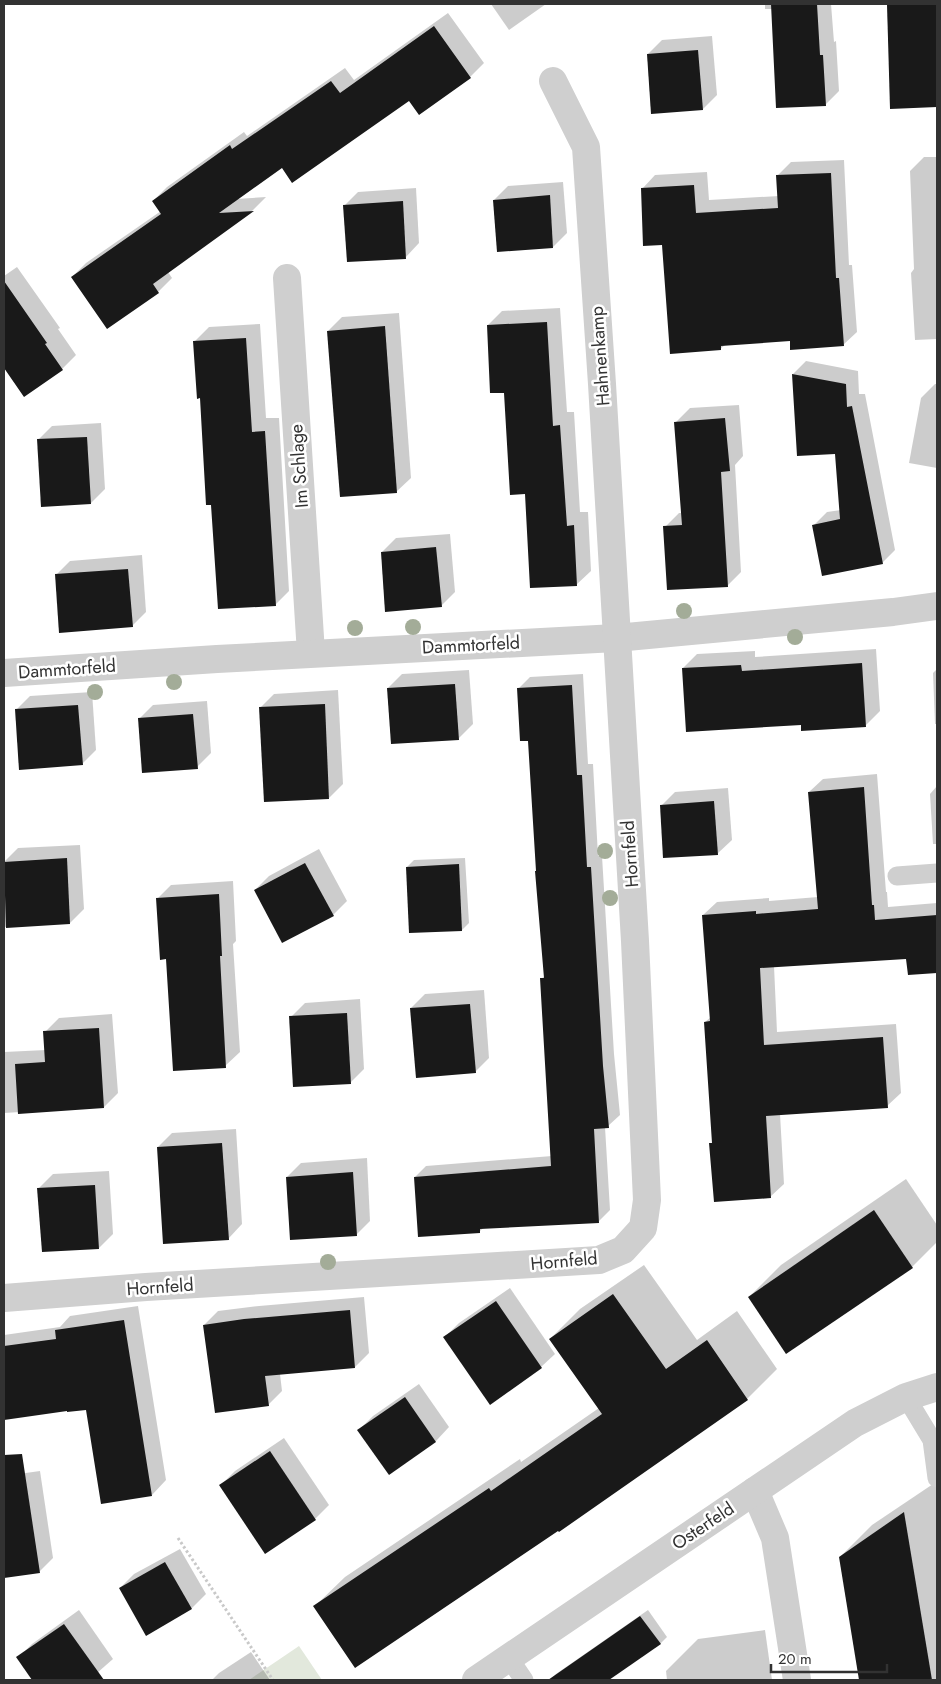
<svg xmlns="http://www.w3.org/2000/svg" width="941" height="1684" viewBox="0 0 941 1684" font-family="Jost,sans-serif">
  <style>
    .green { fill: #e2e8dc }
    .shadow { fill: #0003 }
    .building { fill: #191919 }
    .lines { fill: none; stroke-linecap: round; stroke-linejoin: round }
    .path { stroke: #c9c9c9; stroke-width: 3; stroke-dasharray: 2.5 2.5; stroke-linecap: butt }
    .service { stroke: #cfcfcf; stroke-width: 19 }
    .minor { stroke: #cfcfcf; stroke-width: 28 }
    .tree { fill: #a3ac98 }
    .labels { text-anchor: middle; stroke-width: 5; stroke-linejoin: round; paint-order: stroke }
    .street-label { font-size: 18px; fill: #323232; stroke: #fff }
  </style>
  <rect width="100%" height="100%" fill="#fff"/>
  <path class="green" d="M299 1646 322 1680H249Z"/>
  <g class="shadow">
    <path d="M491 4H546L509 30Z"/>
    <path d="M765 4H831L834 42 836 41 839 91 825 105 772 9H765Z"/>
    <path d="M887 4H937V106L892 108Z"/>
    <path d="M448 13 484 63 470 77 410 100 282 166 236 199 266 197 253 210 168 272 172 278 158 292 107 327 72 277 86 263 161 211 153 201 167 187 244 132 247 136 345 68 354 80Z"/>
    <path d="M712 36 717 95 703 109 648 54 662 40Z"/>
    <path d="M924 157H937V339L915 340 911 273 914 269 910 171Z"/>
    <path d="M844 160 849 265H852L857 332 843 345 791 340 725 345 720 349 663 244 642 189 655 175 707 172 709 200 779 196 777 176 791 162Z"/>
    <path d="M563 182 567 233 553 247 494 200 508 186Z"/>
    <path d="M416 188 419 243 405 258 344 206 358 192Z"/>
    <path d="M17 267 60 328 58 329 76 355 62 369H6L4 370V276Z"/>
    <path d="M560 308 567 412H574L580 512H588L591 571 576 585 526 493 505 391 488 325 502 311Z"/>
    <path d="M399 313 411 478 396 492 328 331 342 317Z"/>
    <path d="M260 324 266 418H279L289 591 275 605 213 504 195 341 209 327Z"/>
    <path d="M806 361 858 371 859 394H865L895 550 882 563 814 525 827 512 841 510 836 452 798 455 793 374Z"/>
    <path d="M935 384H937V468L909 463 921 398Z"/>
    <path d="M739 405 743 456 735 465 741 572 727 586 665 527 679 513H682L676 422 690 408Z"/>
    <path d="M101 423 105 489 91 503 38 440 52 426Z"/>
    <path d="M450 534 455 592 441 606 382 552 396 538Z"/>
    <path d="M142 555 146 612 132 626 56 575 70 561Z"/>
    <path d="M876 649 880 711 866 725 802 724 683 668 697 654 755 651V657Z"/>
    <path d="M937 669V724H935L933 673Z"/>
    <path d="M469 670 473 724 459 738 388 688 402 674Z"/>
    <path d="M583 674 588 764H593L598 856H602L614 1054 620 1115 608 1126 605 1127 610 1210 598 1222 484 1227 479 1232 415 1177 426 1166 552 1156 541 979 545 976 529 739 519 688 530 677Z"/>
    <path d="M338 690 343 784 329 798 260 708 274 694Z"/>
    <path d="M92 692 96 750 82 764 16 710 30 696Z"/>
    <path d="M207 701 211 753 197 767 139 719 153 705Z"/>
    <path d="M877 774 886 892H887L888 907 937 903V972L909 974 908 957 774 966 777 1032 896 1024 901 1093 887 1106 780 1114 784 1184 770 1197 711 1144 713 1141 705 1022 711 1017 703 915 717 902 769 898V901L818 897 809 792 823 779Z"/>
    <path d="M937 786V844H933L930 794Z"/>
    <path d="M728 788 732 840 717 854 661 806 675 792Z"/>
    <path d="M80 845 84 909 70 923 4 927V862L18 848Z"/>
    <path d="M319 849 347 901 333 915 255 890 269 876Z"/>
    <path d="M465 858 469 923 462 930 407 867 414 860Z"/>
    <path d="M233 881 236 941 233 944 240 1052 225 1066 157 899 171 885Z"/>
    <path d="M484 990 489 1058 475 1072 411 1008 425 994Z"/>
    <path d="M360 999 364 1069 350 1083 291 1017 305 1003Z"/>
    <path d="M112 1014 118 1093 104 1107 4 1113V1052L46 1050 45 1032 59 1018Z"/>
    <path d="M236 1129 242 1224 228 1239 158 1147 172 1133Z"/>
    <path d="M367 1158 370 1221 356 1235 287 1177 301 1163Z"/>
    <path d="M109 1171 113 1234 99 1248 39 1188 53 1174Z"/>
    <path d="M906 1179 937 1225V1242L912 1267 787 1352 749 1297 781 1265Z"/>
    <path d="M644 1265 697 1340 737 1311 777 1369 747 1399 315 1606 345 1577 520 1459 521 1462 599 1408 550 1339 580 1309Z"/>
    <path d="M510 1288 555 1354 541 1367 445 1337 459 1323Z"/>
    <path d="M364 1297 369 1353 355 1367 280 1374 282 1391 268 1405 204 1325 218 1311 259 1306Z"/>
    <path d="M138 1306 166 1480 152 1495 87 1408 68 1409 4 1419V1335L60 1327 70 1316Z"/>
    <path d="M419 1384 449 1427 436 1441 389 1473 359 1430 373 1416Z"/>
    <path d="M284 1438 329 1505 315 1519 221 1485 235 1471Z"/>
    <path d="M40 1471 53 1558 39 1572 4 1577V1476Z"/>
    <path d="M936 1482 937 1680H861L840 1557 872 1525Z"/>
    <path d="M180 1549 206 1594 192 1608 120 1588 134 1574Z"/>
    <path d="M79 1610 113 1659 89 1680H33L18 1658 32 1644Z"/>
    <path d="M648 1610 667 1637 660 1644 604 1680H550L556 1674Z"/>
    <path d="M765 1630 772 1680H667L666 1671 698 1639Z"/>
    <path d="M251 1652 270 1680H212L219 1673Z"/>
  </g>
  <g class="building">
    <path d="M771 4H817L820 55H823L826 106 776 108Z"/>
    <path d="M887 4H937V107L890 109Z"/>
    <path d="M434 26 471 78 419 115 409 101 292 183 282 168 219 213 254 211 153 284 159 293 107 329 71 277 161 214 152 201 230 145 232 149 331 81 340 93Z"/>
    <path d="M698 50 703 110 651 114 647 54Z"/>
    <path d="M831 173 836 278H839L844 346 790 350V341L721 346V350L670 354 662 245 643 246 641 188 694 185 696 213 778 208 776 175Z"/>
    <path d="M550 195 553 248 497 252 493 200Z"/>
    <path d="M403 201 406 259 347 262 343 205Z"/>
    <path d="M4 281 47 343 45 344 63 370 24 397 4 368Z"/>
    <path d="M547 322 553 426 560 425 567 526 574 525 577 586 530 588 525 494 510 495 504 393H490L487 325Z"/>
    <path d="M385 326 397 493 340 497 327 331Z"/>
    <path d="M246 338 252 432 265 431 276 606 218 609 211 505H206L200 398 197 399 193 341Z"/>
    <path d="M792 374 846 384 847 407 852 406 883 564 822 576 812 525 840 519 835 454 797 456Z"/>
    <path d="M725 418 730 471 721 472 728 587 667 590 663 526 682 525 674 422Z"/>
    <path d="M87 437 91 504 41 507 37 439Z"/>
    <path d="M436 547 442 607 385 612 381 552Z"/>
    <path d="M128 569 133 627 59 633 55 574Z"/>
    <path d="M862 663 866 727 801 731V725L686 732 682 668 741 665 742 671Z"/>
    <path d="M455 684 459 740 391 744 387 688Z"/>
    <path d="M572 685 577 775H582L587 867H591L603 1066 609 1128 594 1129 599 1223 480 1229V1233L418 1237 414 1177 551 1166 540 978H544L535 871H536L528 741H520L517 688Z"/>
    <path d="M325 704 329 799 264 802 259 707Z"/>
    <path d="M78 705 83 765 19 770 15 709Z"/>
    <path d="M193 714 198 769 142 773 138 718Z"/>
    <path d="M864 787 872 905H874L875 920 937 915V973L908 975 906 959 760 968 764 1045 883 1037 888 1108 766 1116 771 1198 714 1202 709 1143H712L704 1022 710 1021 702 915 756 911V914L818 909 808 792Z"/>
    <path d="M714 801 718 855 663 858 660 805Z"/>
    <path d="M67 858 70 924 6 928 4 862Z"/>
    <path d="M305 863 334 916 282 943 254 890Z"/>
    <path d="M459 864 462 931 409 933 406 867Z"/>
    <path d="M219 894 222 956H220L226 1068 173 1071 166 959 160 960 156 898Z"/>
    <path d="M470 1004 476 1073 416 1078 410 1008Z"/>
    <path d="M347 1013 351 1084 293 1087 289 1016Z"/>
    <path d="M99 1028 104 1108 18 1114 15 1064 45 1062 43 1031Z"/>
    <path d="M222 1143 229 1240 163 1244 157 1147Z"/>
    <path d="M353 1172 357 1236 290 1240 286 1177Z"/>
    <path d="M95 1185 99 1249 42 1252 37 1188Z"/>
    <path d="M874 1210 913 1268 786 1354 748 1297Z"/>
    <path d="M613 1294 666 1369 707 1340 748 1400 559 1532 558 1531 355 1668 313 1606 489 1488 491 1491 602 1414 549 1339Z"/>
    <path d="M496 1301 542 1368 490 1405 443 1337Z"/>
    <path d="M350 1310 355 1368 265 1376 269 1406 215 1413 203 1325 244 1319Z"/>
    <path d="M124 1320 152 1496 101 1504 86 1410 67 1412V1411L4 1420V1346L56 1339 55 1330Z"/>
    <path d="M405 1397 436 1442 389 1475 357 1430Z"/>
    <path d="M270 1451 316 1520 265 1554 219 1485Z"/>
    <path d="M22 1454 40 1573 4 1578V1455Z"/>
    <path d="M904 1512 932 1680H859L839 1557Z"/>
    <path d="M165 1562 192 1609 146 1636 119 1588Z"/>
    <path d="M640 1616 661 1644 609 1680H548Z"/>
    <path d="M64 1624 104 1680H32L16 1657Z"/>
  </g>
  <g class="lines">
    <path class="path" d="M178 1538 273 1680"/>
    <g class="service">
      <path d="M897 876 937 873"/>
      <path d="M906 1397 932 1440 937 1478"/>
      <path d="M509 1658 524 1680"/>
    </g>
    <g class="minor">
      <path d="M287 278 311 653"/>
      <path d="M4 673 217 659 616 638 893 612 937 606"/>
      <path d="M4 1298 146 1287 599 1260 623 1250 643 1228 647 1200 635 941 602 384 586 147 553 81"/>
      <path d="M755 1491 775 1538 797 1680"/>
      <path d="M476 1680 855 1423 906 1397 937 1387"/>
    </g>
  </g>
  <g class="tree">
    <circle cx="684" cy="611" r="8"/>
    <circle cx="413" cy="627" r="8"/>
    <circle cx="355" cy="628" r="8"/>
    <circle cx="795" cy="637" r="8"/>
    <circle cx="174" cy="682" r="8"/>
    <circle cx="95" cy="692" r="8"/>
    <circle cx="605" cy="851" r="8"/>
    <circle cx="610" cy="898" r="8"/>
    <circle cx="328" cy="1262" r="8"/>
  </g>
  <g class="labels">
    <g class="street-label">
      <text transform="translate(600 356) rotate(-94)" y="6">Hahnenkamp</text>
      <text transform="translate(299 466) rotate(-94)" y="6">Im Schlage</text>
      <text transform="translate(471 645) rotate(-3)" y="6">Dammtorfeld</text>
      <text transform="translate(67 669) rotate(-4)" y="6">Dammtorfeld</text>
      <text transform="translate(630 854) rotate(-94)" y="6">Hornfeld</text>
      <text transform="translate(564 1261) rotate(-5)" y="6">Hornfeld</text>
      <text transform="translate(160 1287) rotate(-4)" y="6">Hornfeld</text>
      <text transform="translate(703 1526) rotate(-34)" y="6">Osterfeld</text>
    </g>
  </g>
  <rect width="941" height="1684" fill="none" stroke="#323232" stroke-width="10"/>
  <path d="M771 1664v8h116v-8" fill="none" stroke="#323232" stroke-width="2.5"/>
  <text x="778" y="1664" font-size="15" fill="#323232" stroke="#ffffff" stroke-width="4" paint-order="stroke">20 m</text>
</svg>
